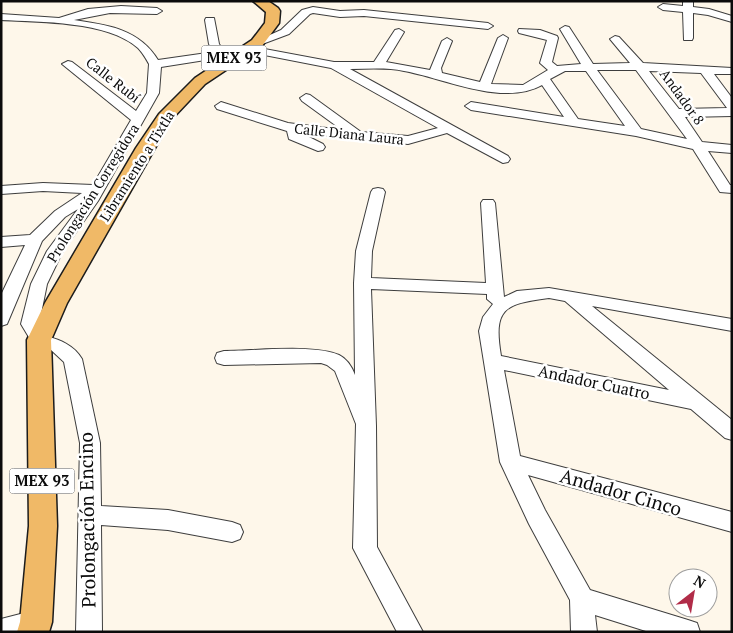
<svg xmlns="http://www.w3.org/2000/svg" width="733" height="633" viewBox="0 0 733 633" font-family="'PT Serif',serif">
  <style>
    .lines { fill: none; stroke-linecap: round; stroke-linejoin: round }
    .minor-casing { stroke: #3e3e3e; stroke-width: 2 }
    .major-casing { stroke: #1c1c1c; stroke-width: 3 }
    .minor { fill: #fff; fill-rule: evenodd }
    .major { fill: #f0b967; fill-rule: evenodd }
    .labels { text-anchor: middle; stroke-width: 5; stroke-linejoin: round; paint-order: stroke }
    .far-street-label { font-size: 14px; fill: #0b0b0b; stroke: #fff }
    .shield { fill: #fff; stroke: #545454; stroke-width: 1 }
    .shield-label { font-size: 15px; font-weight: bold; fill: #0b0b0b }
    .street-label { font-size: 16px; fill: #0b0b0b; stroke: #fff }
    .near-street-label { font-size: 19px; fill: #0b0b0b; stroke: #fff }
  </style>
  <rect width="100%" height="100%" fill="#fef7ea"/>
  <g class="lines">
    <defs>
      <g id="minor">
        <path d="M683 1H693V7L709 9 732 16V22L708 15 693 13V38L692 40H684L683 12 663 10 658 7 663 4 683 6Z"/>
        <path d="M121 6 157 8 162 11 157 14 110 13 74 20C108 25 139 29 158 60L214 52 209 44 205 20 206 18H214L219 44 232 62 230 64H222L218 58 161 67 159 93 98 201 63 251 47 284 39 324 46 336C60 340 74 345 82 359L100 443 101 506 168 510 232 522 240 525 243 532 240 539 232 542 168 530 101 525 102 632H76L80 443 64 362 50 349 33 344 21 324 31 284 47 251 78 209 65 217 42 241 7 324 1 326V295L25 245 1 247V237L30 235 55 211 82 193 43 191 1 194V186L43 183 93 185 131 120 62 64 68 61 72 62 136 111 147 93 149 64C146 59 143 53 138 48 108 21 40 22 1 20V14L59 18 88 9Z"/>
        <path d="M313 7 340 11 364 10 488 23 493 26 488 29 364 16 340 17 313 13 310 14 289 34 257 46 252 43 281 30 302 10Z"/>
        <path d="M565 26 569 27 593 64 630 63 610 39 615 36 619 37 643 63 732 68V74H714L732 98V116L685 117 702 142 732 145V153L708 151 730 185H732V193L720 192 693 149 636 136 471 110 465 106 471 102 564 117 542 85C502 107 444 78 404 71 386 67 368 69 350 69L508 156 510 159 508 162 503 163 447 133 408 144 301 133 323 144 325 147 323 150 318 151 289 139 287 131 217 109 215 106 221 102 288 123 342 130 302 101 300 98 306 94 310 95 361 132 408 136 438 128 331 68 249 52 243 49 249 46 334 62H374L395 30 399 29 404 32 386 62 430 70 442 41 447 38 452 41 441 68 442 73 480 82 498 38 503 35 508 38 491 84 523 85 548 70 540 63 547 40 519 33 518 31 519 29 540 30 557 36 558 38 552 62 557 66 581 64 560 29ZM597 70H636L687 139 641 129ZM586 71 625 126 578 119 550 79 565 71ZM649 71 701 73 727 108 679 109Z"/>
        <path d="M378 188 383 189 385 192 372 251 371 278 486 283 481 203 483 200H493L495 203 504 297 517 291 549 288 732 319V331L592 306 732 420V440L725 438 691 409 504 370 520 456 732 512V532L528 475 545 510 590 590 688 620 697 623 700 632H649L595 615 597 632H571L570 600 529 524 500 462 479 331 483 317 493 304 487 299V294L371 289 376 426 377 547 423 632H397L353 548 356 424 335 371 327 365 321 363 224 365 217 363 215 358 217 353 224 351C252 351 315 344 339 355 347 359 352 367 355 375L354 283 356 251 371 192 373 189ZM549 298 565 301 669 390 501 356C493 308 504 304 549 298Z"/>
        <path d="M36 610 45 614 48 622 45 630 1 632V619Z"/>
      </g>
      <path id="major" d="M253 1H268L278 8 280 11 279 23 262 46 205 84 171 120 67 303 51 340 57 526 52 622 49 632H17L20 622 29 526 27 340 45 303 136 148 159 114 195 78 252 40 265 23 266 12Z"/>
    </defs>
    <use href="#minor" class="minor-casing"/>
    <use href="#major" class="major-casing"/>
    <use href="#minor" class="minor"/>
    <use href="#major" class="major"/>
  </g>
  <g class="labels">
    <g class="far-street-label">
      <text transform="translate(113 80) rotate(38)" y="5">Calle Rubí</text>
      <text transform="translate(682 97) rotate(54)" y="5">Andador 8</text>
      <text transform="translate(349 134) rotate(6)" y="5">Calle Diana Laura</text>
      <text transform="translate(137 166) rotate(-58)" y="5">Libramiento a Tixtla</text>
      <text transform="translate(93 193) rotate(-58)" y="5">Prolongación Corregidora</text>
    </g>
    <g class="shield">
      <rect x="201.5" y="45.5" width="65" height="25" rx="4"/>
      <rect x="9.5" y="468.5" width="65" height="25" rx="4"/>
    </g>
    <g class="shield-label">
      <text x="234" y="63">MEX 93</text>
      <text x="42" y="486">MEX 93</text>
    </g>
    <g class="street-label">
      <text transform="translate(594 382) rotate(12)" y="6">Andador Cuatro</text>
    </g>
    <g class="near-street-label">
      <text transform="translate(621 492) rotate(16)" y="7">Andador Cinco</text>
      <text transform="translate(87 520) rotate(-91)" y="7">Prolongación Encino</text>
    </g>
  </g>
  <rect width="733" height="633" fill="none" stroke="#0b0b0b" stroke-width="5"/>
  <g transform="translate(693 593) rotate(31)"><circle r="24" fill="#ffffff" stroke="#9d9d9d"/>
  <path d="M0-4L9 19L0 12L-9 19Z" fill="#b12c48"/>
  <text y="-8" font-size="14" font-weight="bold" text-anchor="middle" fill="#0b0b0b">N</text>
  </g>
</svg>
